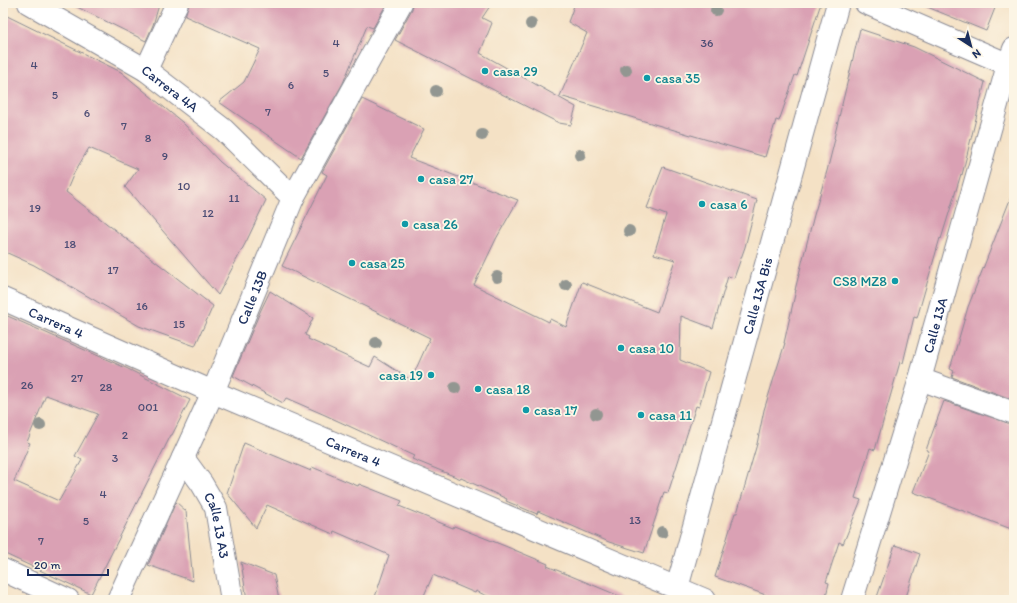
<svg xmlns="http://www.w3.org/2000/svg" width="1017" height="603" viewBox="0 0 1017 603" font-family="Itim,sans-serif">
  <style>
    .building { fill: #daa1b4; fill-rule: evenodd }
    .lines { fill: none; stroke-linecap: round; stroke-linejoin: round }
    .street-casing { stroke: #888892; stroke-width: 24 }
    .secondary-casing { stroke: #888892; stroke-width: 24 }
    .street { stroke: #fff; stroke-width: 22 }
    .secondary { stroke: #fff; stroke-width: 22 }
    .tree { fill: #929691 }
    .culture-dot { fill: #0f9aa8; stroke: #fcf5e5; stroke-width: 1.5 }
    .labels { text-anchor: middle; stroke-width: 3.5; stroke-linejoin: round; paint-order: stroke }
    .number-label { font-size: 12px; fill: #4b4c74 }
    .culture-label { font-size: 14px; fill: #0d838f; stroke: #fcf5e5; text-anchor: start }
    .street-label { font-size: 14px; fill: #1b2f5e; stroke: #fcf5e5 }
  </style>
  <rect width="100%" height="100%" fill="#fcf5e5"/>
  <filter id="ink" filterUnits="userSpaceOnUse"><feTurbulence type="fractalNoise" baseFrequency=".025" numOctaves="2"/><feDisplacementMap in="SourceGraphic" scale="8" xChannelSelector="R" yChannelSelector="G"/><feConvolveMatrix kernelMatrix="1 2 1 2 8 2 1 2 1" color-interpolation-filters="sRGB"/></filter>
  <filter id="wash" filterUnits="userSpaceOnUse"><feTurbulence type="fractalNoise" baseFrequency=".012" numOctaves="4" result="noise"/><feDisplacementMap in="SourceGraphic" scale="16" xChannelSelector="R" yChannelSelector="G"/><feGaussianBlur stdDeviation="0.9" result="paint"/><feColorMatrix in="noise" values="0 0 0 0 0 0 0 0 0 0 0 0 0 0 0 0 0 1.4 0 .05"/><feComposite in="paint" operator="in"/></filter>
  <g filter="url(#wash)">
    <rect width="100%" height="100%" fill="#f4e1c5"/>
    <g id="blocks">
      <g class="building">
        <path d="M69 3H163L162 6 159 5 153 25 146 41Z"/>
        <path d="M189 3H387L373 28 367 26 343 83 301 158 219 102 244 82 260 49 185 16Z"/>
        <path d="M413 3H492L482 18 492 23 480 53 576 107 571 125 559 123 395 40 412 9Z"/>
        <path d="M575 3H821L797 76 795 75 779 121 776 120 765 157 560 96 587 33 568 22Z"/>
        <path d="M920 3H997L986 31 920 4Z"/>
        <path d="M3 14 121 72 182 122 220 162 266 200 247 240 218 295 125 187 138 169 89 148 74 173 66 192 213 306 195 346 139 326 34 265 3 251Z"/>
        <path d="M860 29 914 47 985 82 962 175 961 174 941 239 940 238 917 318 914 317 903 363 900 362 875 450 870 448 855 498 861 500 843 544 839 542 826 582 829 583 825 600H764L766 595 715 577 735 513H737L757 444 764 410 785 343H784L796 290H795L814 215 827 171 835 139 834 138Z"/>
        <path d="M362 99 424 129 409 158 518 200 496 239 474 285 549 322 550 319 566 327 582 282 657 312 675 260 654 254 666 215 647 208 663 167 757 200 745 247 734 278 728 276 713 328 681 316 680 360 709 372 699 407 696 406 668 493 664 492 644 553 609 542 538 511 537 514 506 501 507 499 461 478V479L412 459 414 456 325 415 286 398 283 403 233 376 260 312 270 291 313 318 305 335 309 337 308 339 370 367 375 357 411 380 430 338 282 266 327 175 322 172Z"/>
        <path d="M1013 192H1014V400L952 377 954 371 950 369 968 307Z"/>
        <path d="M3 314 126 368 190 400 172 435H171L91 594 3 553ZM46 395 98 414 75 456 82 460 59 501 14 481 30 443 27 442Z"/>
        <path d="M944 401 1014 425V530L913 492 929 451 926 450Z"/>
        <path d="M244 443 311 471 312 467 358 486 359 484 402 501 399 506 453 528 454 526 505 546 548 564 547 566 629 600H496L476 591 475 593 433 575 422 600H374L389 555 334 531 333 534 267 505 256 528 227 493Z"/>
        <path d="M176 502 186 511 193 581 148 565Z"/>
        <path d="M895 545 920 554 905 600H876Z"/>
        <path d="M241 562 274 575 279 600H247Z"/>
      </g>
    </g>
  </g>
  <g filter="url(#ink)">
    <use href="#blocks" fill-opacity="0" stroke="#888892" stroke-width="1"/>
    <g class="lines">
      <defs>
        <g id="street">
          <path id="s1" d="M29 3 146 70 224 130 293 198"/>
          <path d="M866 3 1014 67"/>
          <path d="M146 70 177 3"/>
          <path d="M920 379 1014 413"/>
          <path id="s2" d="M183 458 202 484 216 508 232 600"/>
          <path d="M3 570 68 600"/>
          <path id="s3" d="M677 588 838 3"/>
          <path id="s4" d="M118 600 213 392 293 198 401 3"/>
          <path id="s5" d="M852 600 920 379 1008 65 1014 49"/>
        </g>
        <g id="secondary">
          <path id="s6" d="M3 299 213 392 705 600"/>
        </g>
      </defs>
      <use href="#street" class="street-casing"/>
      <use href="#secondary" class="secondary-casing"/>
      <use href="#street" class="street"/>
      <use href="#secondary" class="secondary"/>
    </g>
    <g class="tree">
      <circle cx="716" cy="10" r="6"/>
      <circle cx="531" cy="24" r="6"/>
      <circle cx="626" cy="70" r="6"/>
      <circle cx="436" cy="91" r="6"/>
      <circle cx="482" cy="135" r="6"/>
      <circle cx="580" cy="155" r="6"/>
      <circle cx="629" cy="231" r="6"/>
      <circle cx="497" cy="277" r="6"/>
      <circle cx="566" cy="285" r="6"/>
      <circle cx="376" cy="343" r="6"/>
      <circle cx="455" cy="388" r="6"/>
      <circle cx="596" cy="414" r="6"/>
      <circle cx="40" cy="425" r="6"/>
      <circle cx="662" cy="532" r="6"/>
    </g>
  </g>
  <g class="culture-dot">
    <circle cx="485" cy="71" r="4"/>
    <circle cx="647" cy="78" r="4"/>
    <circle cx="421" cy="179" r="4"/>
    <circle cx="702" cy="204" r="4"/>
    <circle cx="405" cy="224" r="4"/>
    <circle cx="352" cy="263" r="4"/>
    <circle cx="895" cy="281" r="4"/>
    <circle cx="621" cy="348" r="4"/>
    <circle cx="431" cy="375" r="4"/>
    <circle cx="478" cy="389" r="4"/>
    <circle cx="526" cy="410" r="4"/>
    <circle cx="641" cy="415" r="4"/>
  </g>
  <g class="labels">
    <g class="number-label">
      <text x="336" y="47">4</text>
      <text x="707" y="47">36</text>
      <text x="34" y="69">4</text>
      <text x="326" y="77">5</text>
      <text x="291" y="89">6</text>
      <text x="55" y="99">5</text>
      <text x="268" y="116">7</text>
      <text x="87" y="117">6</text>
      <text x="124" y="130">7</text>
      <text x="148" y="142">8</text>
      <text x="165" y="160">9</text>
      <text x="184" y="190">10</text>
      <text x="234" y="202">11</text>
      <text x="35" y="212">19</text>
      <text x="208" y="217">12</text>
      <text x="70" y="248">18</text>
      <text x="113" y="274">17</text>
      <text x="142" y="310">16</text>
      <text x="179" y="328">15</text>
      <text x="77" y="382">27</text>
      <text x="27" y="389">26</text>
      <text x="106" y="391">28</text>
      <text x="148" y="411">001</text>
      <text x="125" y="439">2</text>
      <text x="115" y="462">3</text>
      <text x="103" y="498">4</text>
      <text x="635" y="524">13</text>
      <text x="86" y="525">5</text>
      <text x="41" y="545">7</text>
    </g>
    <g class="culture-label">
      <text x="493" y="76">casa 29</text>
      <text x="655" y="83">casa 35</text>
      <text x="429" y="184">casa 27</text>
      <text x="710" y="209">casa 6</text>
      <text x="413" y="229">casa 26</text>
      <text x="360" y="268">casa 25</text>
      <text x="887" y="286" text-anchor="end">CS8 MZ8</text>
      <text x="629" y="353">casa 10</text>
      <text x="423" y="380" text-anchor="end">casa 19</text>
      <text x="486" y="394">casa 18</text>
      <text x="534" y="415">casa 17</text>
      <text x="649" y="420">casa 11</text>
    </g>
    <g class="street-label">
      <text dy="5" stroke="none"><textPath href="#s1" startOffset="165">Carrera 4A</textPath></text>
      <text dy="5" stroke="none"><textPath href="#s3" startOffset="303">Calle 13A Bis</textPath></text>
      <text dy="5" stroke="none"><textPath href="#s4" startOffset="331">Calle 13B</textPath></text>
      <text dy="5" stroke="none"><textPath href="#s6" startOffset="58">Carrera 4</textPath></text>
      <text dy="5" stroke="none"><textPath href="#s5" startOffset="287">Calle 13A</textPath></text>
      <text dy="5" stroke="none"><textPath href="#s6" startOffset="382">Carrera 4</textPath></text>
      <text dy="5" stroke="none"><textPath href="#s2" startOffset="77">Calle 13 A3</textPath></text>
    </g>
  </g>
  <rect width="1017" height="603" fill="none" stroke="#fcf5e5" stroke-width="16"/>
  <g transform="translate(971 46) rotate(144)" stroke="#fcf5e5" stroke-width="3" paint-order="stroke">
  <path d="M0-3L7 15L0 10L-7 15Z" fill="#1b2f5e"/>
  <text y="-6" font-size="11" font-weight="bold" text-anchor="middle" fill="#1b2f5e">N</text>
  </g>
  <path d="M28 569v6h80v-6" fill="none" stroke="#1b2f5e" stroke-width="2"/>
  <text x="34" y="569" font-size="12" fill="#1b2f5e" stroke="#fcf5e5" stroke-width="3" paint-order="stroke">20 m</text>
</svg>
